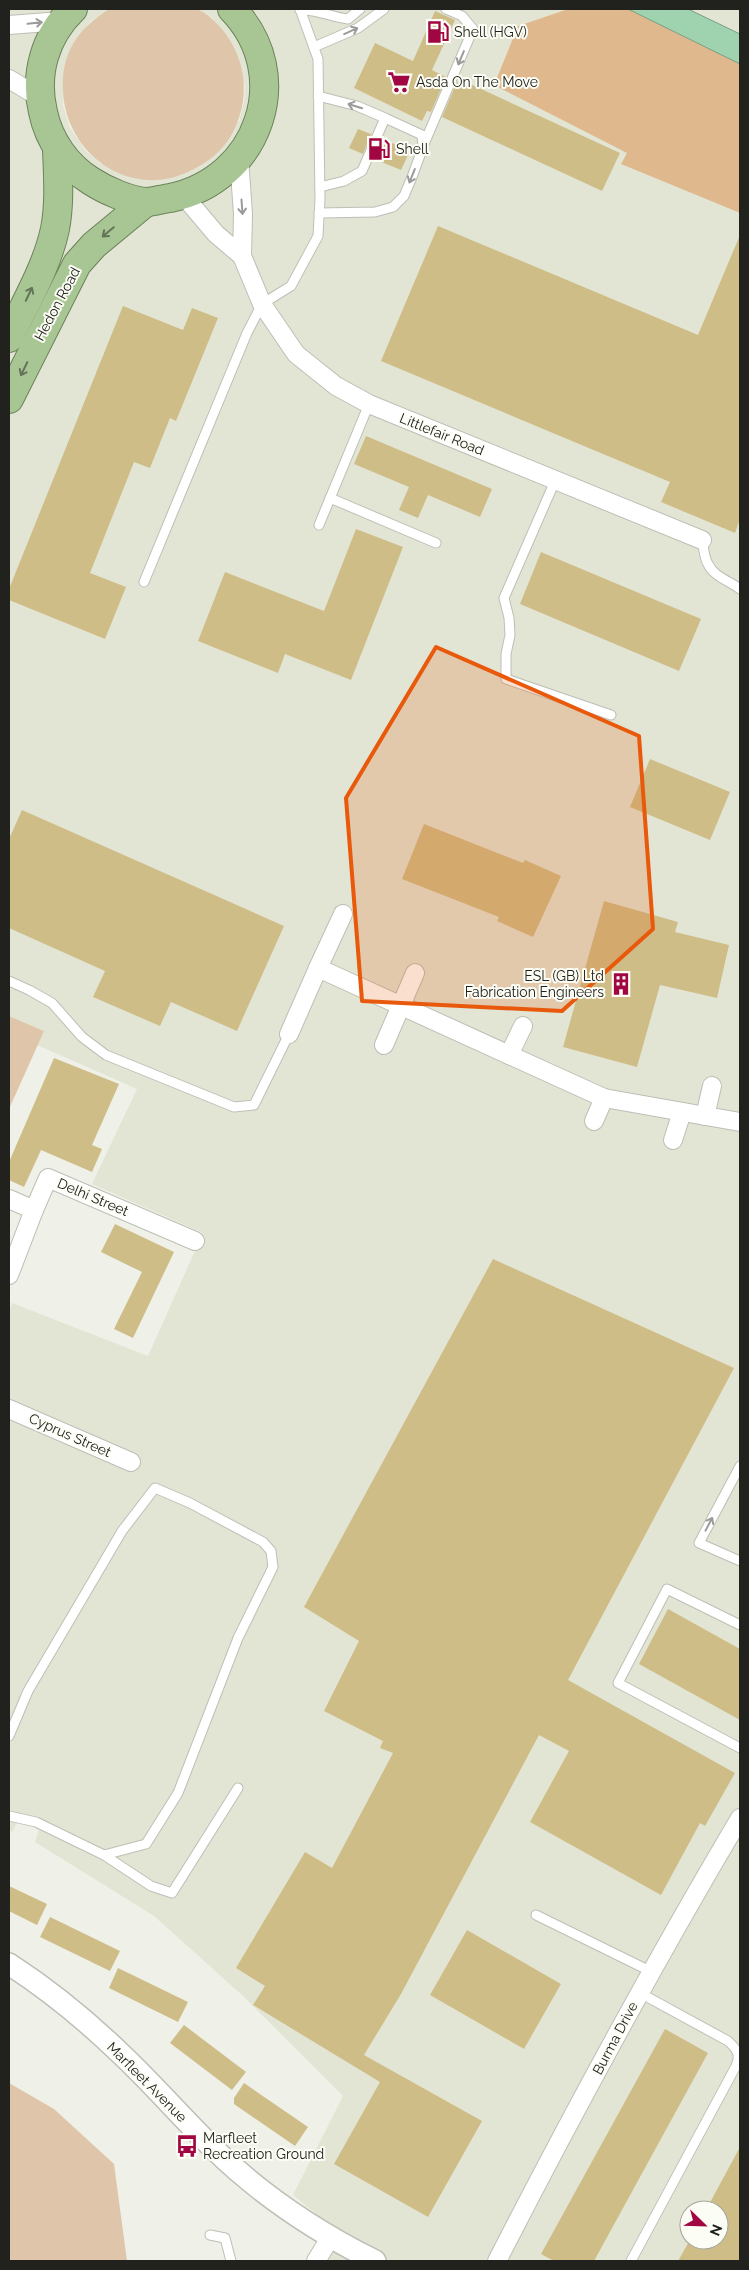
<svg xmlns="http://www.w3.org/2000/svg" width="749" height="2270" viewBox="0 0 749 2270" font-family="Raleway,sans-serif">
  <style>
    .built { fill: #e3e5d4; fill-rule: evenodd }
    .green { fill: #dfc6aa }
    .forest { fill: #dfb98d }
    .water { fill: #9fd2ae; stroke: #799d83 }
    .building { fill: #cfbd88 }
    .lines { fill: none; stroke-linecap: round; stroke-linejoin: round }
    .service-casing { stroke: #bdbfb6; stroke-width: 11 }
    .minor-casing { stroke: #bdbfb6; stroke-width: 20 }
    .tertiary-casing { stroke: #bdbfb6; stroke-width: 24 }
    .trunk-casing { stroke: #6b825a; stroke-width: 30 }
    .service { stroke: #fff; stroke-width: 9 }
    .minor { stroke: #fff; stroke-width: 18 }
    .tertiary { stroke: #fff; stroke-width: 21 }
    .trunk { stroke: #a8c694; stroke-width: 28 }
    .oneway { stroke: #9b9b9a }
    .oneway2 { stroke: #647459 }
    .marked { fill: #e8590c; fill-opacity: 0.2; stroke: #e8590c; stroke-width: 4; stroke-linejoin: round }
    .labels { text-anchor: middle; stroke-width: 4; stroke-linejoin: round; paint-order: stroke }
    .poi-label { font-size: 14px; fill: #21211e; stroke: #fcfdf4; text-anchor: start }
    .street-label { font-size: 14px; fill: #21211e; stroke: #fcfdf4 }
  </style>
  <rect width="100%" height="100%" fill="#eff0e7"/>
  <g class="built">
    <path d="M9 9H109L91 21 74 42 67 58 63 105 70 128 86 151 100 163 116 172 134 178 239 121 244 101 245 85 213 18 198 9H568L518 26 494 85 628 153 622 164 740 213V2261H329L326 2222 293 2195 343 2096 243 1996 154 1916 35 1842 39 1830 20 1818 12 1832 9 1830V1311L12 1303 148 1356 203 1233 92 1184 137 1089 37 1045 44 1031 9 1016ZM689 2210H719V2240H689Z"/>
    <path d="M688 9H740V34Z"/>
  </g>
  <g class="green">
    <path d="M109 9C124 9 189 5 199 10 209 14 215 22 222 29 247 60 251 99 232 134 223 151 207 163 190 171 130 201 64 153 63 89 62 73 65 57 74 42 83 28 95 18 109 9Z"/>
    <path d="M9 1016 44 1031 9 1109Z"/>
    <path d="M9 2083 54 2109 114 2164 127 2261H9Z"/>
  </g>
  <path class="forest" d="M568 9H628L740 64V213L621 164 627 153 494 85 518 26Z"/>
  <path class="water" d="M628 9H688L740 34V64Z"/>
  <g class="building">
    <path d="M435 11 455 20 432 70 446 77 431 112 427 111 422 121 354 88 375 43 413 61Z"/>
    <path d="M457 82 467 86 468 83 620 153 602 191 442 117Z"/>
    <path d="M358 129 371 134 363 154 349 148Z"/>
    <path d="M383 139 410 151 401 170 374 159Z"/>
    <path d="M438 226 698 335 740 235V519L735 533 661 502 670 482 381 361Z"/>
    <path d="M123 306 183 330 192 308 218 318 176 421 170 418 150 468 134 462 90 573 126 587 105 639 9 600V589Z"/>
    <path d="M366 436 492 489 480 517 428 495 418 518 399 510 409 487 354 464Z"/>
    <path d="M356 529 403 547 351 680 285 654 278 673 198 641 225 572 324 611Z"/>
    <path d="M541 552 701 619 679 671 520 604Z"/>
    <path d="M650 759 730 792 710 840 630 807Z"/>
    <path d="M22 810 284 926 237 1031 171 1002 160 1026 93 997 105 971 9 928V839Z"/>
    <path d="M424 824 523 863 525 860 561 876 533 937 497 921 499 917 402 879Z"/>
    <path d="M604 901 678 922 675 932 729 945 717 998 660 985 637 1067 563 1047Z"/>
    <path d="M54 1058 119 1084 92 1145 102 1149 92 1172 41 1150 24 1187 9 1180V1162Z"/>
    <path d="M115 1224 174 1252 133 1338 114 1329 142 1272 101 1252Z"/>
    <path d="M493 1259 734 1368 568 1680 735 1773 705 1826 700 1823 661 1895 530 1822 569 1751 539 1735 401 1994 364 2055 482 2121 428 2217 334 2164 380 2082 253 2005 265 1986 236 1968 305 1852 332 1868 393 1753 380 1748 383 1741 324 1711 359 1641 304 1607Z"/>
    <path d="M668 1609 740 1649V1720L639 1664Z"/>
    <path d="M9 1886 47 1904 37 1925 9 1911Z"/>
    <path d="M50 1917 120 1951 110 1971 40 1937Z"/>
    <path d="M467 1930 561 1984 524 2049 430 1995Z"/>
    <path d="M118 1968 188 2002 178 2022 109 1988Z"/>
    <path d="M184 2025 246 2072 232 2090 170 2043Z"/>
    <path d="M665 2029 708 2053 594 2261H554L541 2254Z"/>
    <path d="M244 2083 308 2127 295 2146 234 2104V2098Z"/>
    <path d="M740 2147V2261H678L690 2240H719V2210H706Z"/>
  </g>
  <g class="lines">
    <defs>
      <g id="service">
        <path d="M300 10C316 9 331 17 348 19L360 9"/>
        <path d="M314 47 358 28 384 9"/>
        <path d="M318 96 357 106 385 118 362 171 344 181 320 187"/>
        <path d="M424 144 473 29 462 16 446 9"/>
        <path d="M319 213 375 212 393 207 404 196 412 177 423 147 422 135 385 118"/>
        <path d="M555 481 504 598 509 618 510 635 506 654V679L611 715"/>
        <path d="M330 498 436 543"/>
        <path d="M319 525 369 404"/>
        <path d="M702 540C704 548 704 558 708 564 714 577 730 581 740 589"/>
        <path d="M144 582 247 333 262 304 291 286 318 236 320 199 318 59 300 9"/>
        <path d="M9 981 29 990 52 1003 82 1037 106 1055 234 1107 254 1105 289 1034"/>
        <path d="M740 1466 699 1543 740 1561"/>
        <path d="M740 1625 667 1589 618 1683 740 1748"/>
        <path d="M9 1736 28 1691 122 1531 155 1488 190 1503 263 1542 271 1551 273 1567 238 1638 178 1793 146 1844 104 1855 36 1822 9 1816"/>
        <path d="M104 1855 151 1886 172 1893 238 1788"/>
        <path d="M536 1915 652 1972"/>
        <path d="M210 2235 225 2238 231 2261"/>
        <path d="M631 2261 736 2066C741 2055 737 2049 728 2041L640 1993"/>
      </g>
      <g id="minor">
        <path d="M9 25 61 21"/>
        <path d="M9 79 39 97"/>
        <path d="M239 158 243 214 242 256 262 304 296 354 336 386 369 404 702 540"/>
        <path d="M183 195 216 234 242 256"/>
        <path d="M343 914 318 968 604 1098 740 1122"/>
        <path d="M289 1034 318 968"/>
        <path d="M384 1045 415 973"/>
        <path d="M509 1055 523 1026"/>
        <path d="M705 1116 712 1086"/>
        <path d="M594 1121 604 1098"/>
        <path d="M673 1140 682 1112"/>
        <path d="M9 1199 34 1210 48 1178 195 1241"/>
        <path d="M9 1275 34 1210"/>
        <path d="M9 1409 131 1462"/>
        <path d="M316 2261 330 2238"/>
        <path d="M497 2261C574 2111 654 1963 740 1818"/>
      </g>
      <path id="tertiary" d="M9 1964C49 1990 87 2021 121 2054 153 2084 182 2118 214 2149 261 2195 317 2232 375 2261"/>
      <g id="trunk">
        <path d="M73 9C45 36 34 74 43 112 49 141 67 166 91 181 105 190 131 202 148 202 155 201 163 199 170 198 259 180 296 75 232 9"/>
        <path d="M9 338C25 303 47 267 55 229 60 203 58 176 57 149"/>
        <path d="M9 399 77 264 94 245 146 202"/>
      </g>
    </defs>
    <use href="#service" class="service-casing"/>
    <use href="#minor" class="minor-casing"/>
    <use href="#tertiary" class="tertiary-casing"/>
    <use href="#trunk" class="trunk-casing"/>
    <use href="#service" class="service"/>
    <use href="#minor" class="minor"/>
    <use href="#tertiary" class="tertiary"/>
    <use href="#trunk" class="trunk"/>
  </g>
  <defs><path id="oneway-shaft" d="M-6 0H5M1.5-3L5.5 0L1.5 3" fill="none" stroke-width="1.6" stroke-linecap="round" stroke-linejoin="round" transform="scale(1.25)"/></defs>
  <g class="oneway">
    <use href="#oneway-shaft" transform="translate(35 23) rotate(-6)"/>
    <use href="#oneway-shaft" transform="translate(351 31) rotate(-24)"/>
    <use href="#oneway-shaft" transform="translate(461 58) rotate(113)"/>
    <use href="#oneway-shaft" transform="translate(355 106) rotate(-163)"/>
    <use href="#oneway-shaft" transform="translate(412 176) rotate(112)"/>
    <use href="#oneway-shaft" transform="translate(242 207) rotate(86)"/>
    <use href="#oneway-shaft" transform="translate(709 1524) rotate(-62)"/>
  </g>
  <g class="oneway2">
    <use href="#oneway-shaft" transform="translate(108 232) rotate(140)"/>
    <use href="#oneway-shaft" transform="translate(29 294) rotate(-65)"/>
    <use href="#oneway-shaft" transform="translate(24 369) rotate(116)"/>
  </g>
  <path class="marked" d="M436 647 639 736 653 929 562 1011 362 1001 346 798Z"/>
  <defs>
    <symbol id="fuel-bare" viewBox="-9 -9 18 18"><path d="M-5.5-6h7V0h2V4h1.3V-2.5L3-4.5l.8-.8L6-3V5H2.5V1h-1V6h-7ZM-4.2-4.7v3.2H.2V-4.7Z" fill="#a10643" stroke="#fcfdf4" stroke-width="2.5" paint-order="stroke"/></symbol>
    <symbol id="supermarket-bare" viewBox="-9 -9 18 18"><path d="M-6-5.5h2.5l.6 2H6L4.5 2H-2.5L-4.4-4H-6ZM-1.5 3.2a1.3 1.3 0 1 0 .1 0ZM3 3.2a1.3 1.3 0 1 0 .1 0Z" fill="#a10643" stroke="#fcfdf4" stroke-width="2.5" paint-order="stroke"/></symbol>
    <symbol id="building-bare" viewBox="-9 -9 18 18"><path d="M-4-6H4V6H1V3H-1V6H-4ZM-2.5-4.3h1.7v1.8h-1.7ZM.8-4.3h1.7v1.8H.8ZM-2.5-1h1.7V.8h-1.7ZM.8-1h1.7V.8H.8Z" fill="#a10643" stroke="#fcfdf4" stroke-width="2.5" paint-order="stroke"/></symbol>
    <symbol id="bus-bare" viewBox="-9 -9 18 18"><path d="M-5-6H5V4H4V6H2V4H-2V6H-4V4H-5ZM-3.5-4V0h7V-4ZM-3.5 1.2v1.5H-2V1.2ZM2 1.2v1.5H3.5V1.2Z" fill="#a10643" stroke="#fcfdf4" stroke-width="2.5" paint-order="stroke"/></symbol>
  </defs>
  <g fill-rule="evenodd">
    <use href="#fuel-bare" x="422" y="16" width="32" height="32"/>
    <use href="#supermarket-bare" x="383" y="66" width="32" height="32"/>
    <use href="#fuel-bare" x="363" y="133" width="32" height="32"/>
    <use href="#building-bare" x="605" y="968" width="32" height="32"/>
    <use href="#bus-bare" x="171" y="2130" width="32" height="32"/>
  </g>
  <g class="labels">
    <g class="poi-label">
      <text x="454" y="37">Shell (HGV)</text>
      <text x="416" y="87">Asda On The Move</text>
      <text x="396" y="154">Shell</text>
      <text x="604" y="981" text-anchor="end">ESL (GB) Ltd<tspan x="604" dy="16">Fabrication Engineers</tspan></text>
      <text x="203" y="2143">Marfleet<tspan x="203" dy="16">Recreation Ground</tspan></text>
    </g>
    <g class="street-label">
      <text transform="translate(57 304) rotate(-62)" y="5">Hedon Road</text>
      <text transform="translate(442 434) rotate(22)" y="5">Littlefair Road</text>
      <text transform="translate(93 1197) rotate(23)" y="5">Delhi Street</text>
      <text transform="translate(70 1435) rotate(24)" y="5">Cyprus Street</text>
      <text transform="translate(615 2038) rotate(-62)" y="5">Burma Drive</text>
      <text transform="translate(147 2082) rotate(45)" y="5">Marfleet Avenue</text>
    </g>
  </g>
  <rect width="749" height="2270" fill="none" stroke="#21211e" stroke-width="20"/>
  <g transform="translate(704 2225) rotate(113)"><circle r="24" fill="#fcfdf4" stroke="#a4a59e"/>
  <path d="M0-4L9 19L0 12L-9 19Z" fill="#a10643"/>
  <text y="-8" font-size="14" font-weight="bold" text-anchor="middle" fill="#21211e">N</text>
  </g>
</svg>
